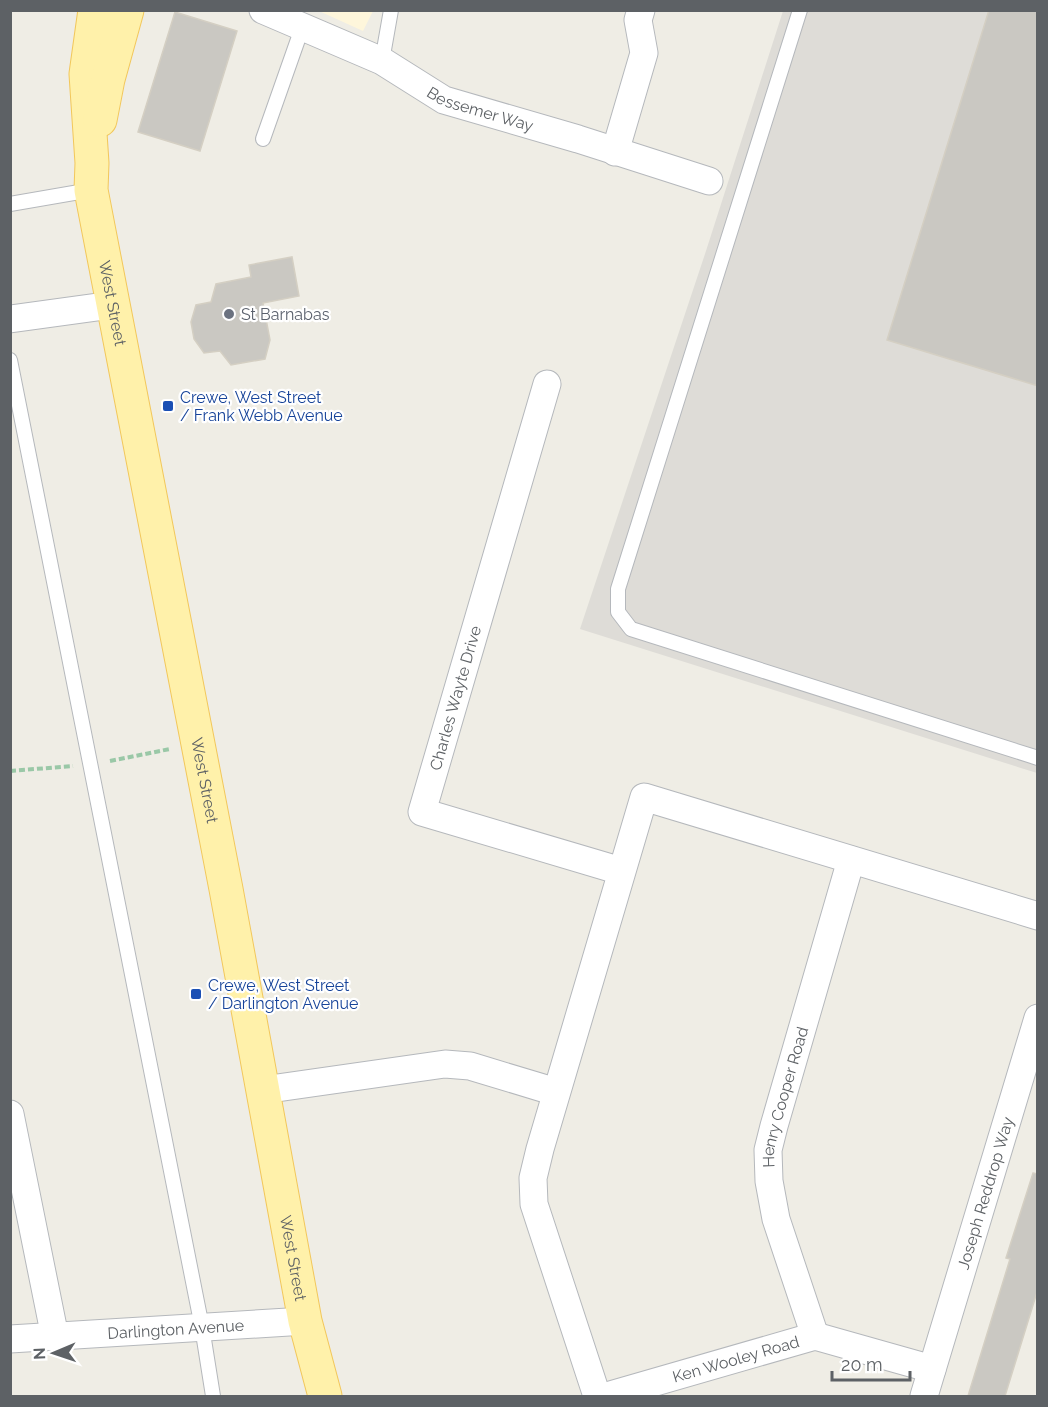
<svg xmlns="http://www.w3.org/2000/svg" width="1048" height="1407" viewBox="0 0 1048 1407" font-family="Raleway,sans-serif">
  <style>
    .commercial { fill: #fef6db }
    .industrial { fill: #dedcd7 }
    .building { fill: #cac8c2; stroke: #d4cfc3; stroke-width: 1.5 }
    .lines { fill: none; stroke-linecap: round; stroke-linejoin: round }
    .service-casing { stroke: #b5b8bc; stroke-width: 16 }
    .minor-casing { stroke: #b5b8bc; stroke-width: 29 }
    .primary-casing { stroke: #f2c75b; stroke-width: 35 }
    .path { stroke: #9ac8a7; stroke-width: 4; stroke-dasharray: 6 3; stroke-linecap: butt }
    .service { stroke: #fff; stroke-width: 14 }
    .minor { stroke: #fff; stroke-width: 27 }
    .primary { stroke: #fff1aa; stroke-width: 33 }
    .worship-dot { fill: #6b7280; stroke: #fff; stroke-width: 2 }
    .transit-dot { fill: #1a4fb4; stroke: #fff; stroke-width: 2 }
    .labels { text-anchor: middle; stroke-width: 4.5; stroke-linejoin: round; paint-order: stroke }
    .street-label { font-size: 16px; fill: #5d6165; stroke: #fff }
    .worship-label { font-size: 16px; fill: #5b616d; stroke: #fff; text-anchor: start }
    .transit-label { font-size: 16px; fill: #164399; stroke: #fff; text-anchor: start }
  </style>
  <rect width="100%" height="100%" fill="#efede5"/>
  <path class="commercial" d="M319 11H373L363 31Z"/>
  <path class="industrial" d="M783 11H1037V773L580 629 705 254Z"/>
  <g class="building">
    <path d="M989 10H1038V386L887 340Z"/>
    <path d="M175 12 237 31 200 151 138 132Z"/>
    <path d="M292 257 299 296 263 303 270 340 265 359 231 365 220 351 204 353 194 339 191 322 196 305 211 302 216 284 251 277 249 265Z"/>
    <path d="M1033 1173 1038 1174V1289L1005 1396H968L1010 1259 1006 1258Z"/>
  </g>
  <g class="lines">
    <defs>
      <g id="service">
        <path d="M800 10 618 589V612L631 629 1038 758"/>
        <path d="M382 61 391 10"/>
        <path d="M263 139 302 28"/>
        <path d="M10 204 91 190"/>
        <path d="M10 360 202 1327 213 1396"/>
      </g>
      <g id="minor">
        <path id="s1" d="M263 10 382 61 444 100 578 139 709 181"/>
        <path d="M615 152 644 53 638 20 641 10"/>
        <path d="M10 319 112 305"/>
        <path d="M547 384 422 812 621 871"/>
        <path d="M263 1090 445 1064 470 1066 556 1092"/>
        <path d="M10 1114 55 1337"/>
        <path id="s2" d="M815 1336 776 1219 769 1181 768 1150 774 1126 851 860"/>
        <path id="s3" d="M10 1339 305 1321"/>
        <path d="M597 1396 534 1204 533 1178 540 1149 644 797 1038 916"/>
        <path id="s4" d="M607 1396 815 1336 932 1369"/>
        <path id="s5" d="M924 1396 1038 1018"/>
      </g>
      <g id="primary">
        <path id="s6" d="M95 10 86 74 92 163 91 190 226 889 305 1321 325 1396"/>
        <path d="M100 120 108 79 127 10"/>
      </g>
    </defs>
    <use href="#service" class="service-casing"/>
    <use href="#minor" class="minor-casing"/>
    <use href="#primary" class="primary-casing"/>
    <g class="path">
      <path d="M110 761 170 749"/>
      <path d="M10 771 73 766"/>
    </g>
    <use href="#service" class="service"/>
    <use href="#minor" class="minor"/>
    <use href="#primary" class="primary"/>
  </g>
  <circle class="worship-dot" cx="229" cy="314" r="6"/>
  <g class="transit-dot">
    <rect x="162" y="400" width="12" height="12" rx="3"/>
    <rect x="190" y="988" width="12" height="12" rx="3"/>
  </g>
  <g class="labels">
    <g class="street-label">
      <text dy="6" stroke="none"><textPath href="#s1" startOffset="240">Bessemer Way</textPath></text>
      <text dy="6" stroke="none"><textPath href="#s6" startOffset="296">West Street</textPath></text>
      <text transform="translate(455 698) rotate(-74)" y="6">Charles Wayte Drive</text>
      <text dy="6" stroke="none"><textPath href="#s6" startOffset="782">West Street</textPath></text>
      <text dy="6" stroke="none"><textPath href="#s2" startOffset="248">Henry Cooper Road</textPath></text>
      <text dy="6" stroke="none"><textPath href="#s5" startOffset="212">Joseph Reddrop Way</textPath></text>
      <text dy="6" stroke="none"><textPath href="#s6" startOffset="1268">West Street</textPath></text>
      <text dy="6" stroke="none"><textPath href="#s3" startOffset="166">Darlington Avenue</textPath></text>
      <text dy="6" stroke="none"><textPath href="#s4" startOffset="134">Ken Wooley Road</textPath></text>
    </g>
    <g class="worship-label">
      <text x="241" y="320">St Barnabas</text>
    </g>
    <g class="transit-label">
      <text x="180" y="403">Crewe, West Street<tspan x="180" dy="18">/ Frank Webb Avenue</tspan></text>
      <text x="208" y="991">Crewe, West Street<tspan x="208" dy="18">/ Darlington Avenue</tspan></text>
    </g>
  </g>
  <rect width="1048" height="1407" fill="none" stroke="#5d6165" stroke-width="24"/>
  <g transform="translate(54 1353) rotate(268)" stroke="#ffffff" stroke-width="4.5" paint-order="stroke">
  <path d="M0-4.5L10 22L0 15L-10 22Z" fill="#5d6165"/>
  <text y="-9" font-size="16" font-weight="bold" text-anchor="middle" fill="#5d6165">N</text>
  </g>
  <path d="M832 1371v9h78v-9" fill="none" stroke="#5d6165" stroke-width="3"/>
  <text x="841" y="1371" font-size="18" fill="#5d6165" stroke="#ffffff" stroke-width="4.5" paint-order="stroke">20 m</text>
</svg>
